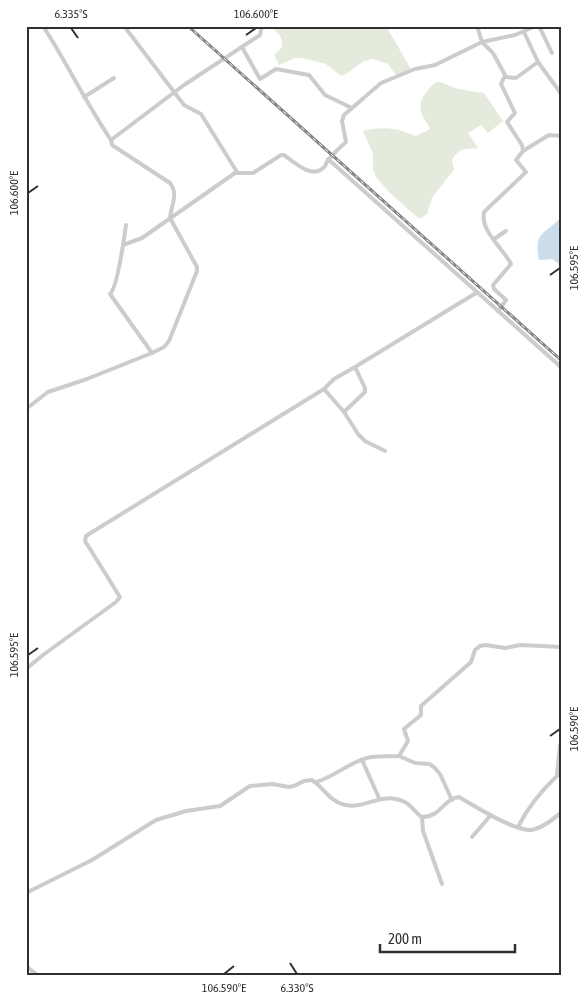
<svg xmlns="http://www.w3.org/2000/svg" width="588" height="1001" viewBox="0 0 588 1001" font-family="'Asap Condensed',sans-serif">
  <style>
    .green { fill: #e4ebdd }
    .water { fill: #cbddea }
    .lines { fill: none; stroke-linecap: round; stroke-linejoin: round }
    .minor { stroke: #ccc; stroke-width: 4 }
    .rail-casing { stroke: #848484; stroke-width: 3 }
    .rail { stroke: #fff; stroke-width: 1; stroke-dasharray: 4; stroke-linecap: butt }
    .ticks { fill: none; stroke: #2f2f2f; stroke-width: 2 }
    .neatline { fill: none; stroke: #2f2f2f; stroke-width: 2 }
    .ticks-label { font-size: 12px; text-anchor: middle; fill: #2f2f2f }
  </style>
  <rect width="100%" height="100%" fill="#fff"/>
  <g class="green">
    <path d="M268 26H386L411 69 396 75 388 64 373 59 364 61 346 74 341 76 326 64 302 58H295L279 65 274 55 282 47C283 35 277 31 268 26Z"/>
    <path d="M436 82H440L458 89 484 93 503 121 488 133 481 125 468 133 478 148C466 149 457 148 452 161L454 170 433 196 427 214 421 218H418L390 193 376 177 373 169V154L363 131C383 126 397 128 416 136L430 129C429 124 424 120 422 115 417 100 426 91 436 82Z"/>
  </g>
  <path class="water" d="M562 216V266L552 259 539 260C533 230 546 235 562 216Z"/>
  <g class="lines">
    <g class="minor">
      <path d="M43 26C67 63 86 103 111 140"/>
      <path d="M124 26 184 105 201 114 237 172"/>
      <path d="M477 26 482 42 493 53 505 75 501 84 515 113 507 122 522 145 523 151 516 160 526 172 484 212C480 231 503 248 511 264L493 285 494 289 506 300 498 311"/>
      <path d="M539 26 552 53"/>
      <path d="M524 32 538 62 562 95"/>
      <path d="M242 47 260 79 276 69 309 75 325 95 352 108"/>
      <path d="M505 77 516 78 538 62"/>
      <path d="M84 97 114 78"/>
      <path d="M523 151 549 135 562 136"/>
      <path d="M328 159 562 368"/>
      <path d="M126 225C124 238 118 287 110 294L152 353"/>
      <path d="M494 239 506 231"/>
      <path d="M123 245 142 238 235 173H253L281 155H284C294 162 313 181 325 166 326 164 327 161 329 159 334 153 340 147 346 142L342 121 344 115 381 83 415 69 435 65 482 42 515 35 536 26"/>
      <path d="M324 389 344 412 358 434 365 441 385 451"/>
      <path d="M26 409 48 392 87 379 152 353 164 347 169 341 197 271V267L170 218C171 205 179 195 170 183L112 145 111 140 184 85 260 35 262 26"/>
      <path d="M344 412 365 392V388L355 367"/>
      <path d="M26 669 43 655 116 602 120 597 85 541 86 536 89 534 324 389 334 379 355 367 476 293"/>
      <path d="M399 756 415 763 429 764 434 767 440 774 452 800"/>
      <path d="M362 760 379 798"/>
      <path d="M316 782C334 777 348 763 367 758 377 755 389 757 399 756L408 741 404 729 421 715V706L471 662 475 650 480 646 486 645 505 648 520 645 562 647"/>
      <path d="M422 817 423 831 442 884"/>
      <path d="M518 827C528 807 541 791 557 776L560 745 562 743"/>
      <path d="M472 837 490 816"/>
      <path d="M26 893 92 860 156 820 186 811 220 806 250 786 272 784 289 787 294 786 304 781 312 780C323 787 329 800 342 804 362 811 378 793 400 800 410 802 414 812 422 817 441 817 443 799 459 797 474 806 514 831 531 830 542 829 554 818 562 812"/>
      <path d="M26 966 37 975"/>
    </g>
    <defs>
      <path id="rail" d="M188 26 562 361"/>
    </defs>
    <use href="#rail" class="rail-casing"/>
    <use href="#rail" class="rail"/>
  </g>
  <path class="ticks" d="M71 28 78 38M246 35 256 28M28 193 38 186M550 275 560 268M28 655 38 648M550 736 560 729M290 963 297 974M224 974 234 966"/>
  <rect width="588" height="1001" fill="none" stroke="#ffffff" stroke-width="55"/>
  <path d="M380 944v8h135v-8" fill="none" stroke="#2f2f2f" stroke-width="2.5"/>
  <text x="388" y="944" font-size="15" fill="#2f2f2f" stroke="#ffffff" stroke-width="4" paint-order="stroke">200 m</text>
  <rect x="28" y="28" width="532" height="946" class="neatline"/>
  <g class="ticks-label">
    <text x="71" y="18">6.335°S</text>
    <text x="256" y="18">106.600°E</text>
    <text transform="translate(14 193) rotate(-90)" y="4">106.600°E</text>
    <text transform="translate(574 268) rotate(-90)" y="4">106.595°E</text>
    <text transform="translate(14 655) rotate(-90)" y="4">106.595°E</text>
    <text transform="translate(574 729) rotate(-90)" y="4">106.590°E</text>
    <text x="224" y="992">106.590°E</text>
    <text x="297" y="992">6.330°S</text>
  </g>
</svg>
